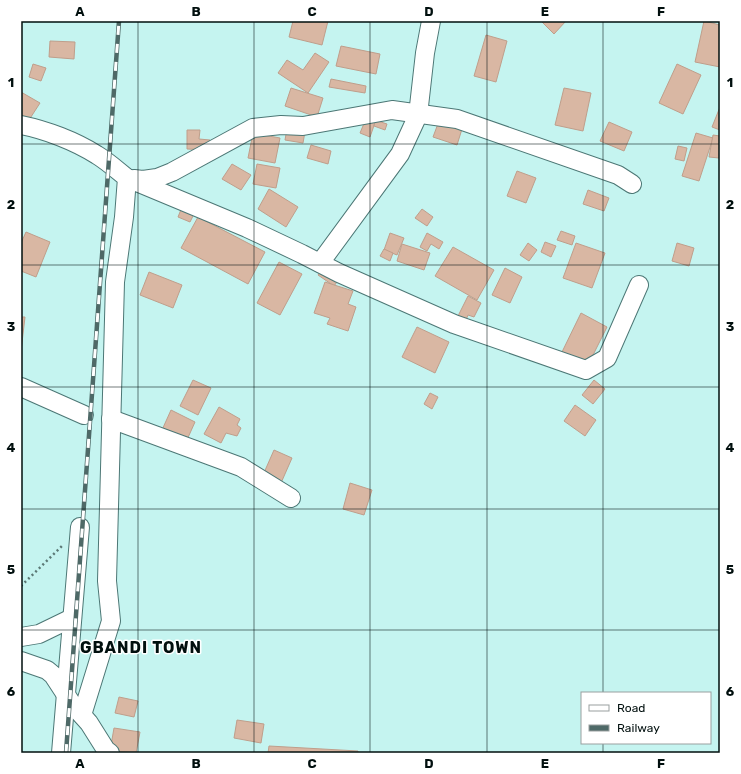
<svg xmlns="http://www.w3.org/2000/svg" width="741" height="774" viewBox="0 0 741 774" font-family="Rubik,sans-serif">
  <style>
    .building { fill: #d9b7a3; stroke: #bf9e8b }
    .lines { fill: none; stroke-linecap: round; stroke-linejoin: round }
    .minor-casing { stroke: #4c7775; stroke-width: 20 }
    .path { stroke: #5b7875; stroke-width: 2.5; stroke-dasharray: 2 3; stroke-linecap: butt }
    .minor { stroke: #fff; stroke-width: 18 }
    .rail-casing { stroke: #4e6967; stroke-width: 4.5 }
    .rail { stroke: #fff; stroke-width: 3; stroke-dasharray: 9; stroke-linecap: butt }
    .grid { fill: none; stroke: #010f0e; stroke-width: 1; stroke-opacity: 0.55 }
    .labels { text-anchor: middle; stroke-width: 3; stroke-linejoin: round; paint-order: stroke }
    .district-label { font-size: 16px; font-weight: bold; letter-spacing: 1px; fill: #010f0e; stroke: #fff }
    .neatline { fill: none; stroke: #010f0e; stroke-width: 1.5 }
    .grid-label { font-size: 13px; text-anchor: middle; font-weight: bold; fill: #010f0e }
  </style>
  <rect width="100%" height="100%" fill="#c5f4f0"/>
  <g class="building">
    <path d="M293 21H328L322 45 289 37Z"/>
    <path d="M541 21H566L554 34Z"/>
    <path d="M704 21 720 25V67L695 62Z"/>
    <path d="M486 35 507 41 496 82 474 76Z"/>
    <path d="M50 41 75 42 74 59 49 57Z"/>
    <path d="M341 46 380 54 376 74 336 66Z"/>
    <path d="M315 53 329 62 308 93 278 73 287 60 303 70Z"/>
    <path d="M33 64 46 68 41 81 29 77Z"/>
    <path d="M677 64 701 75 683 114 659 103Z"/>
    <path d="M331 79 366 86 365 93 329 87Z"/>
    <path d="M291 88 323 98 317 117 285 106Z"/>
    <path d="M564 88 591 93 583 131 555 125Z"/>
    <path d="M21 92 40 103 29 120 21 116Z"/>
    <path d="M720 107V130L712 127Z"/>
    <path d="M368 114 377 117 370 137 360 133Z"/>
    <path d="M375 120 387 124 385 130 374 126Z"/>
    <path d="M439 121 462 129 457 145 433 137Z"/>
    <path d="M609 122 632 132 624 151 600 141Z"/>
    <path d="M288 123 306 126 303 143 285 140Z"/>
    <path d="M187 130H200L199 139 210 140V150L187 149Z"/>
    <path d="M253 133 280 138 275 163 248 158Z"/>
    <path d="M696 133 713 138 699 181 682 176Z"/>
    <path d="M713 135 720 136 719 158 709 157Z"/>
    <path d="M311 145 331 151 328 164 307 158Z"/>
    <path d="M678 146 687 148 684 161 675 159Z"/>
    <path d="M232 164 251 175 241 190 222 179Z"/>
    <path d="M257 164 280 168 276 188 253 184Z"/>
    <path d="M517 171 536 178 526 203 507 196Z"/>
    <path d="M269 189 298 207 286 227 258 209Z"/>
    <path d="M588 190 609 198 604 211 583 204Z"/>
    <path d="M182 207 195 212 190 222 178 217Z"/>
    <path d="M422 209 433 217 427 226 415 218Z"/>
    <path d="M198 217 265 252 248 284 181 248Z"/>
    <path d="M561 231 575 236 572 245 557 240Z"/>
    <path d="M26 232 50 242 36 277 21 271V243Z"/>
    <path d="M390 233 404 238 397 255 384 250Z"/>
    <path d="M427 233 443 242 439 249 431 244 427 251 420 247Z"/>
    <path d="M545 242 556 246 551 257 541 252Z"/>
    <path d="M528 243 537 250 529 261 520 255Z"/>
    <path d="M576 243 605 253 592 288 563 278Z"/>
    <path d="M677 243 694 248 689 266 672 261Z"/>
    <path d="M402 244 430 253 424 270 397 261Z"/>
    <path d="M453 247 494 270 477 300 435 276Z"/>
    <path d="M384 249 393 253 390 261 380 256Z"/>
    <path d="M279 262 302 274 280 315 257 303Z"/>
    <path d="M327 263 343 274 334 286 318 275Z"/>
    <path d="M505 268 522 277 510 303 492 295Z"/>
    <path d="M149 272 182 285 173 308 140 295Z"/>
    <path d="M325 282 353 291 348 304 356 307 348 331 327 324 330 318 314 313Z"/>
    <path d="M468 296 481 303 474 317 468 315 466 320 458 316Z"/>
    <path d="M581 313 607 327 588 365 562 352Z"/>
    <path d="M21 317H25L21 351Z"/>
    <path d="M417 327 449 342 435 373 402 357Z"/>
    <path d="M193 380 211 388 198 415 180 406Z"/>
    <path d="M594 380 605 389 593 404 582 395Z"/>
    <path d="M430 393 438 397 432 409 424 404Z"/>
    <path d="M575 405 596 420 585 436 564 421Z"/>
    <path d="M219 407 240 419 237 425 241 428 237 436 226 433 221 443 204 434Z"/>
    <path d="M171 410 195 422 186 442 162 430Z"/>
    <path d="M274 450 292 458 281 483 263 475Z"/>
    <path d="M350 483 372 490 364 515 343 509Z"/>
    <path d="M119 697 138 701 134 717 115 713Z"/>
    <path d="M237 720 264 724 261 743 234 738Z"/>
    <path d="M114 728 140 732 136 753 110 751Z"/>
    <path d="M269 746 358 751V753H268Z"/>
  </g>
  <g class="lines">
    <defs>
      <g id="minor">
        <path d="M21 125C46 130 75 141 97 155 107 161 117 170 127 178L124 217 115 282 107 581 111 621 82 715"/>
        <path d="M127 178 247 228 302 254 339 273 454 324 586 370 607 358 639 285"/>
        <path d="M134 179 143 180 157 178 172 172 253 128 281 125 303 126 392 110 457 119 618 175 632 184"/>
        <path d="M320 263 400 154 418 115 425 53 431 21"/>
        <path d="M21 387 84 415"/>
        <path d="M111 419 241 467 291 498"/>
        <path d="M21 637 39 634 72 618"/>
        <path d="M21 661 47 670 53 675 72 704 89 723 106 750 110 753"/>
        <path d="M61 753 80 527"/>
      </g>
    </defs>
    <use href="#minor" class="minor-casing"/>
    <path class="path" d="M21 586 62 546"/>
    <use href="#minor" class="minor"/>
    <defs>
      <path id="rail" d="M66 753 119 21"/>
    </defs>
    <use href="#rail" class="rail-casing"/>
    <use href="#rail" class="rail"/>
  </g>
  <path class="grid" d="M138 21V753M254 21V753M370 21V753M487 21V753M603 21V693M21 144H720M21 265H720M21 387H720M21 509H720M21 630H720M603 743V753"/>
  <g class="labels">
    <g class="district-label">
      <text x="141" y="653">GBANDI TOWN</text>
    </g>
  </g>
  <rect width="741" height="774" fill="none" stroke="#ffffff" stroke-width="44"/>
  <rect x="581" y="692" width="130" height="52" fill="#ffffff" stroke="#999f9f"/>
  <rect x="589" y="705" width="20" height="6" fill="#ffffff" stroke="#999f9f"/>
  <text x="617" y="712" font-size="12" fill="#010f0e">Road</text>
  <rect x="589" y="725" width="20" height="6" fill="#4e6967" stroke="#999f9f"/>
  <text x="617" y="732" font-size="12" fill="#010f0e">Railway</text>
  <rect x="22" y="22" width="697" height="730" class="neatline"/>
  <g class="grid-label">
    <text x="80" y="16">A</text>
    <text x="196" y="16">B</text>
    <text x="312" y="16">C</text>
    <text x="429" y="16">D</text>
    <text x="545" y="16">E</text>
    <text x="661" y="16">F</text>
    <text x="11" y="87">1</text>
    <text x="730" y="87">1</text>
    <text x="11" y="209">2</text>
    <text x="730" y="209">2</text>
    <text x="11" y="331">3</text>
    <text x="730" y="331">3</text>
    <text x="11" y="452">4</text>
    <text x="730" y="452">4</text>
    <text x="11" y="574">5</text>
    <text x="730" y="574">5</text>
    <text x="11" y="696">6</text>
    <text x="730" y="696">6</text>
    <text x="80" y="768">A</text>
    <text x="196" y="768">B</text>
    <text x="312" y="768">C</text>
    <text x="429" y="768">D</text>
    <text x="545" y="768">E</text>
    <text x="661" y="768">F</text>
  </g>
</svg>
